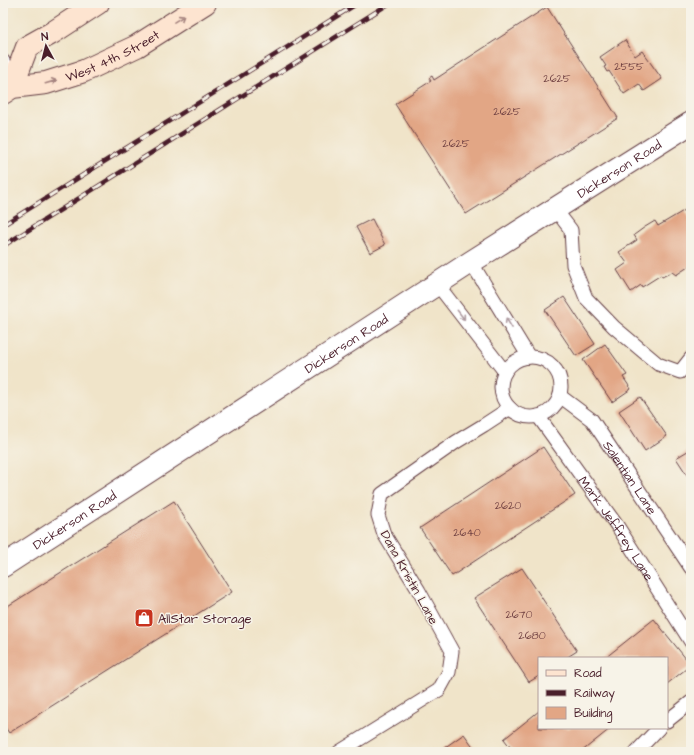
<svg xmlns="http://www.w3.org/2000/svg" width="694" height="755" viewBox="0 0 694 755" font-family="'Architects Daughter',sans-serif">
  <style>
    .building { fill: #e2a685 }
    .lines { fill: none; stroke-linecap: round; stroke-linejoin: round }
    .lane-casing { stroke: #633d43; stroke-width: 15 }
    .street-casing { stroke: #633d43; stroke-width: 24 }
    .secondary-casing { stroke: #633d43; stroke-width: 24 }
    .lane { stroke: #fff; stroke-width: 13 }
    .street { stroke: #fff; stroke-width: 22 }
    .secondary { stroke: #fde4d0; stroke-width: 22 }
    .rail-casing { stroke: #4a1f2b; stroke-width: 4.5 }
    .rail { stroke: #f7f3e8; stroke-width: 3; stroke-dasharray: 9; stroke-linecap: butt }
    .oneway { stroke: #a4827e }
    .oneway2 { stroke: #ae9aa0 }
    .labels { text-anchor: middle; stroke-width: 3; stroke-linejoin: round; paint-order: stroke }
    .number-label { font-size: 11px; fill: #704142 }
    .street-label { font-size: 13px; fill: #4a1f2b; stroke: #f7f3e8 }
    .poi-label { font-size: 13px; fill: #4a1f2b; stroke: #f7f3e8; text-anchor: start }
  </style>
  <rect width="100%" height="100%" fill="#f7f3e8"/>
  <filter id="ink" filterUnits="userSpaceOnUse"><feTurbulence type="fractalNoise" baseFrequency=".025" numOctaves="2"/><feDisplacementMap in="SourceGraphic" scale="8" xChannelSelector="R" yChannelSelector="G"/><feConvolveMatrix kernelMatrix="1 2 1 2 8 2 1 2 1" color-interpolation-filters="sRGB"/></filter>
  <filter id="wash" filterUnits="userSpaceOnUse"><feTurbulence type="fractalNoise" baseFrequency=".012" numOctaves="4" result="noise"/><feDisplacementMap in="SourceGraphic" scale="16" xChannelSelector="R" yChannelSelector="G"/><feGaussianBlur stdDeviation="0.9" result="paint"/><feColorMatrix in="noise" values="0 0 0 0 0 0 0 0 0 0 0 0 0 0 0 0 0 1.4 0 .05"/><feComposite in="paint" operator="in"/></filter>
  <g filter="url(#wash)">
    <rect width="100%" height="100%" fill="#f0e4c9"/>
    <g id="blocks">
      <g class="building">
        <path d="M547 7 618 118 466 214 395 104 431 81 429 78 432 76 434 80Z"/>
        <path d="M625 40 635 56 642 51 662 79 644 91 639 84 624 94 609 71 607 72 604 67 606 66 600 57Z"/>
        <path d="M685 210 691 220V265L676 275 672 272 662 277 661 275 642 287 641 285 631 292 617 270 627 263 619 252 637 240 634 235 645 227 655 221 658 226Z"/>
        <path d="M372 219 385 245 370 253 356 227Z"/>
        <path d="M564 297 595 344 576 356 545 310Z"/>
        <path d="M605 344 627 375 623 377 631 389 612 402 583 360Z"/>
        <path d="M640 397 667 436 645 451 619 411Z"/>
        <path d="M543 447 575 495 452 576 420 528Z"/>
        <path d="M691 449V481L676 458Z"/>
        <path d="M174 501 232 592 9 733 3 724V609Z"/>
        <path d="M522 568 577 651 566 658H539V676L529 682 474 598Z"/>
        <path d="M654 619 691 665 667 684V658H605Z"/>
        <path d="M539 711V728H611L581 752H514L504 739Z"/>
        <path d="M464 734 477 752H439L444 748Z"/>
      </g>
    </g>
  </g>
  <g filter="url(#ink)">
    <use href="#blocks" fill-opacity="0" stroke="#633d43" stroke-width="1"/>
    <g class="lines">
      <defs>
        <g id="lane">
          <path d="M3 61 12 87"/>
          <path d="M555 209 571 230 573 265 586 298 614 327 658 364 680 372 691 358"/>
          <path d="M471 262 529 357"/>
          <path d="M437 284 505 372"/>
          <circle cx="531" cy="387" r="30"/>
          <path id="s1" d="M560 396 592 420 691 568"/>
          <path id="s2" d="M538 416 618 527 691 642"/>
          <path d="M667 721 691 702"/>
          <path d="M339 752 439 690 449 672 452 651 419 591 384 534 378 515 382 494 456 442 484 425 510 408"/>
          <path d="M636 752 659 728"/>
        </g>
        <g id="street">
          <path id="s3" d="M3 566 471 262 691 123"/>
        </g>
        <g id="secondary">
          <path d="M12 87 27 47 52 33 98 3"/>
          <path id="s4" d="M3 93 12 87 46 83 84 71 137 46 205 3"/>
        </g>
      </defs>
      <use href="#lane" class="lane-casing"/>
      <use href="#street" class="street-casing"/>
      <use href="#secondary" class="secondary-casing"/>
      <use href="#lane" class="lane"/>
      <use href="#street" class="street"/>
      <use href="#secondary" class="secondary"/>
      <defs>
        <g id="rail">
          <path d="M3 225 358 3"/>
          <path d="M3 246 390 3"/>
        </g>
      </defs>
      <use href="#rail" class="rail-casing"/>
      <use href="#rail" class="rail"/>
    </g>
    <defs><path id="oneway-shaft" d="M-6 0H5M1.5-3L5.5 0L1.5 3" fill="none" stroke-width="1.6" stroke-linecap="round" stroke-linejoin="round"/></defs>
    <g class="oneway">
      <use href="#oneway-shaft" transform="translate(179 19) rotate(-32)"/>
      <use href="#oneway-shaft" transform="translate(51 82) rotate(-16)"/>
    </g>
    <g class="oneway2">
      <use href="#oneway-shaft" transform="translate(461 315) rotate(52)"/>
      <use href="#oneway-shaft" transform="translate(509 323) rotate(-121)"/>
    </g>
  </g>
  <defs>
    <symbol id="shop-square" viewBox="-11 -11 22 22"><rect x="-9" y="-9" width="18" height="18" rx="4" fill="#c8321e" stroke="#f7f3e8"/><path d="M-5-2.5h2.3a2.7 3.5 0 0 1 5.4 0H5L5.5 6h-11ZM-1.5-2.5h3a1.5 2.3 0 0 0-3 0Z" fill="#fff"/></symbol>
  </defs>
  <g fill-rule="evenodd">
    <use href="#shop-square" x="133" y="607" width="22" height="22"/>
  </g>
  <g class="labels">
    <g class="number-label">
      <text x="629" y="70">2555</text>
      <text x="557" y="82">2625</text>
      <text x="507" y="115">2625</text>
      <text x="456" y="147">2625</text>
      <text x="508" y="509">2620</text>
      <text x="467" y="536">2640</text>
      <text x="519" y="618">2670</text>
      <text x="532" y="639">2680</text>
    </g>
    <g class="street-label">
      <text dy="5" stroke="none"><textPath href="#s4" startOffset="117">West 4th Street</textPath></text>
      <text dy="5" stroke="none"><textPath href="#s3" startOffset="733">Dickerson Road</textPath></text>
      <text dy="5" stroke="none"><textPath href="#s3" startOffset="409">Dickerson Road</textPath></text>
      <text dy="5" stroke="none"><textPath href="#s1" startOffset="109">Salentian Lane</textPath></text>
      <text dy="5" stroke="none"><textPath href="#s3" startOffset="85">Dickerson Road</textPath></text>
      <text dy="5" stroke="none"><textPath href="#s2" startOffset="137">Mark Jeffrey Lane</textPath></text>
      <text transform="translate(410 577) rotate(61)" y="5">Dana Kristin Lane</text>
    </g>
    <g class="poi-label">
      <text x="158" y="623">AllStar Storage</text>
    </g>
  </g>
  <rect width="694" height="755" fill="none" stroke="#f7f3e8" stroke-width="16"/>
  <rect x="538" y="657" width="130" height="72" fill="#f7f3e8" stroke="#b29e9c"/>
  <rect x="546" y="670" width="20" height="6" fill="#fde4d0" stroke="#b29e9c"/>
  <text x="574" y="677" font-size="12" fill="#4a1f2b">Road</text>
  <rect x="546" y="690" width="20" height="6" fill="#4a1f2b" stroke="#b29e9c"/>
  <text x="574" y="697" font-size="12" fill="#4a1f2b">Railway</text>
  <rect x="546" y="707" width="20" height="12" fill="#e2a685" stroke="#b29e9c"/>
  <text x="574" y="717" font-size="12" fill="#4a1f2b">Building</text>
  <g transform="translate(46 46) rotate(353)" stroke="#f7f3e8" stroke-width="3" paint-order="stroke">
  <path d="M0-3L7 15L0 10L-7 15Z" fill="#4a1f2b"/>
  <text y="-6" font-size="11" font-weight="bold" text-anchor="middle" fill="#4a1f2b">N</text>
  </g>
</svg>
